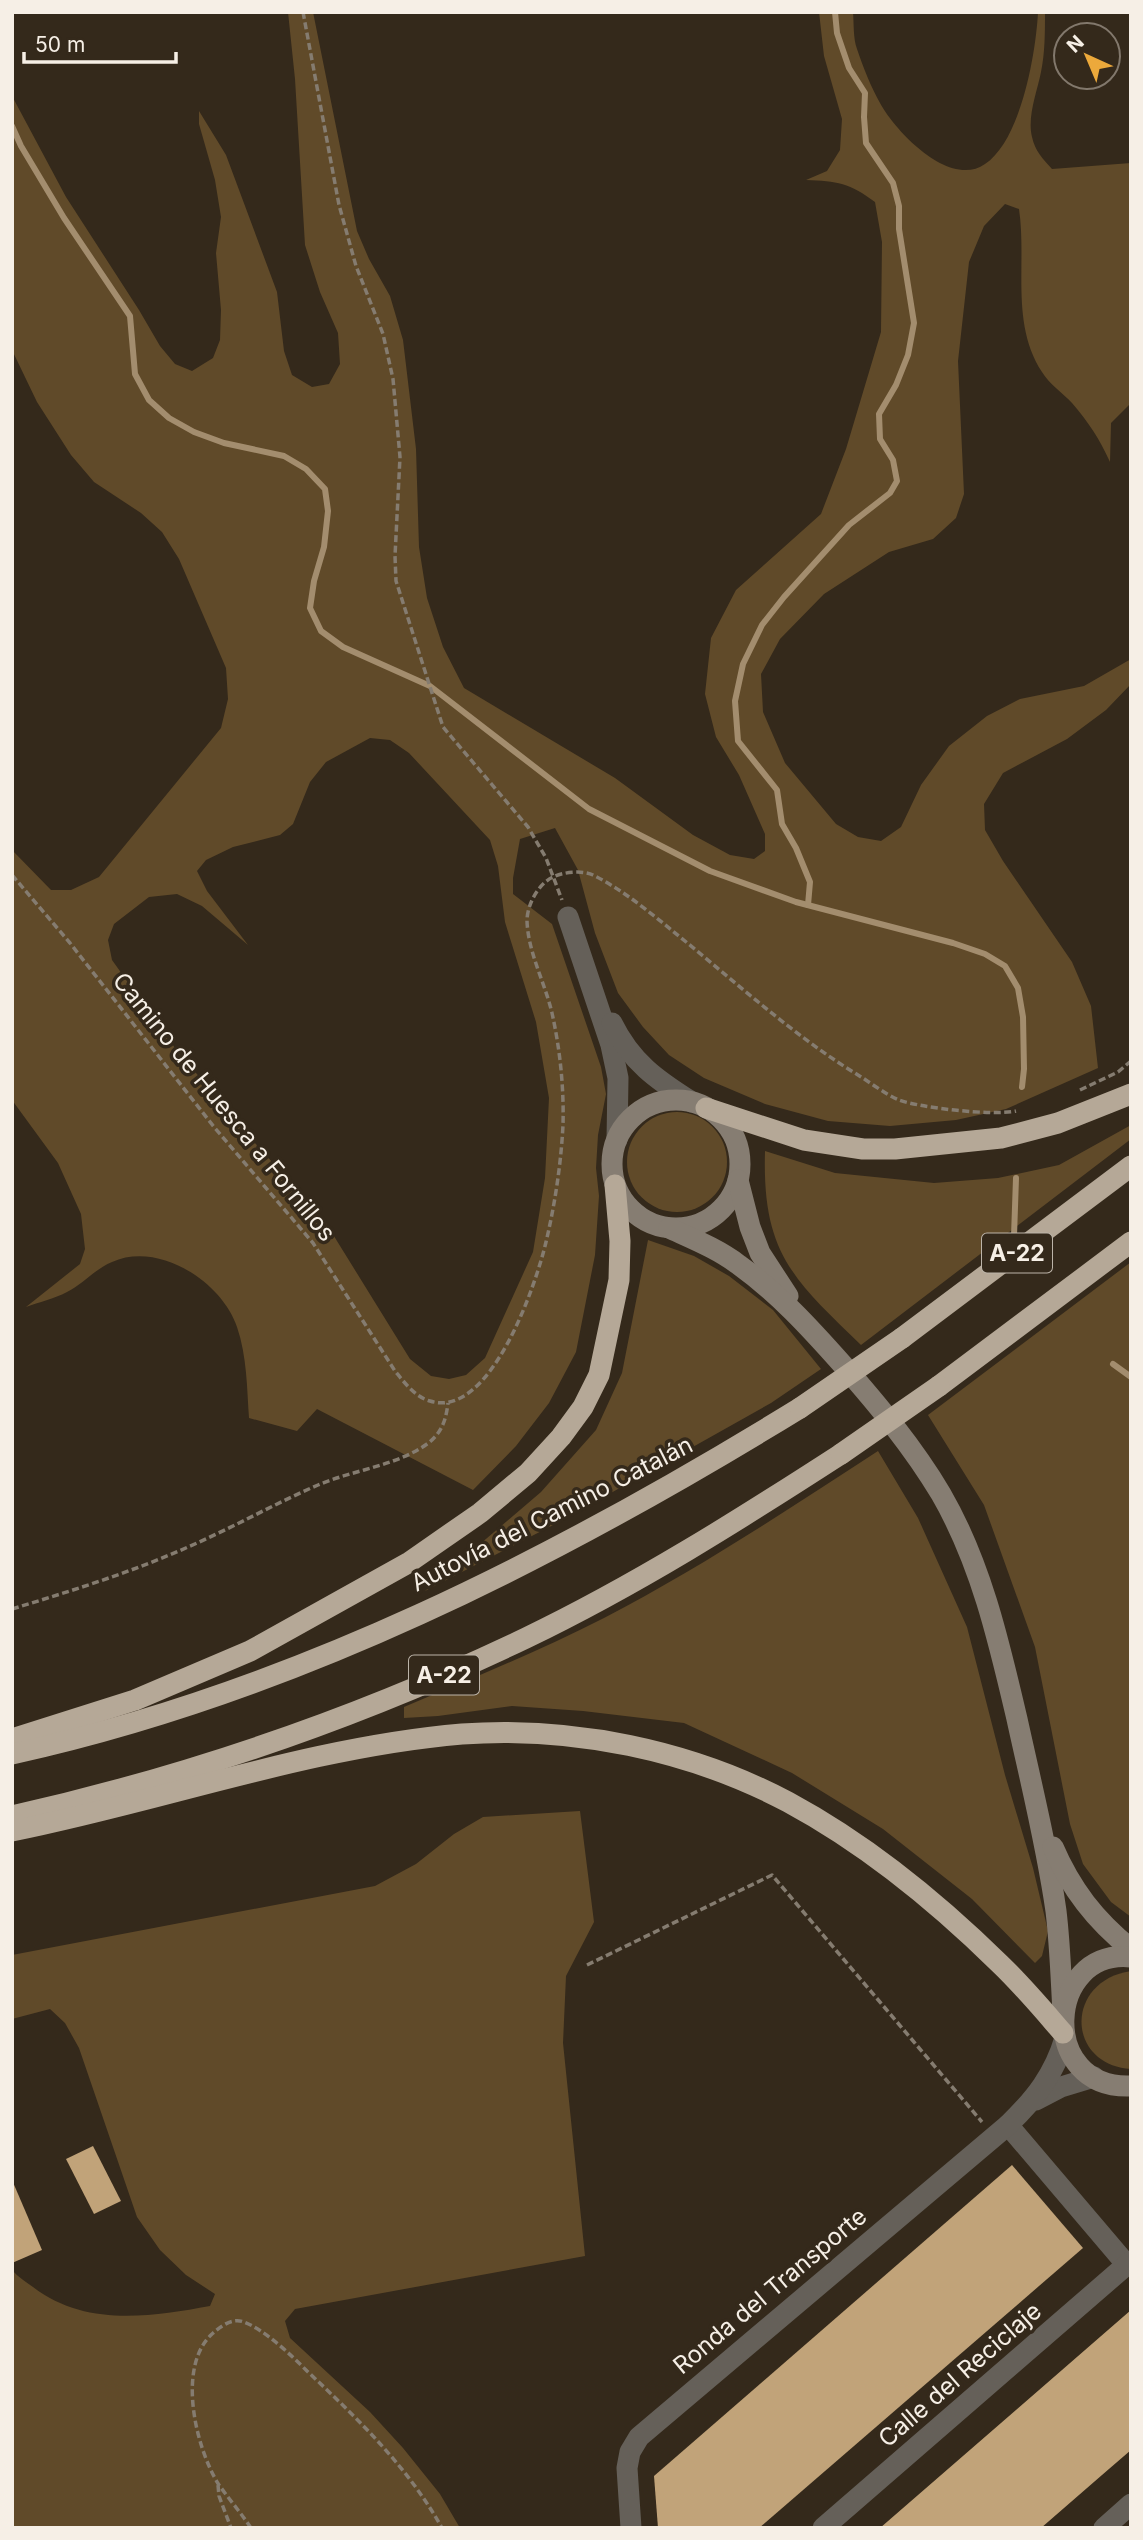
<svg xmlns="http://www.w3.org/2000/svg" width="1143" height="2540" viewBox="0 0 1143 2540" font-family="Inter,sans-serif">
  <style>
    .green { fill: #604a29; fill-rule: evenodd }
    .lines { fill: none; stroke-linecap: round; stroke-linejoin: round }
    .stream { stroke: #a38d6e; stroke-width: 6 }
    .building { fill: #c1a379 }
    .path { stroke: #857c70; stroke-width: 3.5; stroke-dasharray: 7 3.5; stroke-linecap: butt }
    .street { stroke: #656059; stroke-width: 21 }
    .secondary { stroke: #867d72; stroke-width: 21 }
    .highway { stroke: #b5a897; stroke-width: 21 }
    .highway-bridge { stroke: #b5a897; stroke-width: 21 }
    .labels { text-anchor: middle; stroke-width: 7; stroke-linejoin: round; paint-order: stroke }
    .shield { fill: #34291b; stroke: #bcb4a9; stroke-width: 2 }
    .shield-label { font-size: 23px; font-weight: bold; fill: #f6efe6 }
    .street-label { font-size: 24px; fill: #f6efe6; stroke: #34291b }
  </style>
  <rect width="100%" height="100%" fill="#34291b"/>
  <g class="green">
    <path d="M288 12H313L357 231 369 259 390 296 403 340 416 449 419 547 427 598 443 647 464 688 615 778 693 835 730 855 754 859 765 851V834L739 775 716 737 705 694 711 638 736 590 821 514 846 449 881 332 882 242 875 202C850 183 837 181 806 180L827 171 840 150 842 119 824 56 819 12H853C854 24 853 38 857 49 863 67 871 87 880 103 895 131 950 189 985 164 1021 140 1036 53 1038 12H1045C1045 32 1045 53 1041 72 1037 92 1027 117 1032 137 1035 151 1043 159 1052 169L1131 163V403L1111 423 1110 462C1099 438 1089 423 1072 403 1063 393 1049 384 1042 372 1010 323 1027 263 1019 209L1005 204 984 226 969 262 958 361 964 494 956 518 933 539 889 552 824 594 780 639 761 674 763 712 785 763 836 824 858 837 881 841 901 827 921 785 949 746 987 716 1020 699 1084 686 1131 659V684L1106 710 1067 739 1003 773 984 804 985 830 1003 861 1072 962 1091 1006 1098 1068 1006 1109 956 1120 890 1126 828 1121 765 1104 704 1078 669 1055 643 1027 618 993 595 933 578 870 555 828 520 839 513 878V894L552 924 601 1067 606 1094 598 1135 596 1168 599 1196 595 1255 576 1352 549 1403 516 1446 473 1490 317 1409 297 1431 249 1418C247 1389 247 1356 237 1327 222 1282 159 1241 112 1262 95 1269 83 1284 67 1292 54 1299 39 1302 26 1307L80 1264 85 1249 81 1214 58 1163 12 1100V850L51 890H71L99 877 221 728 228 699 226 668 179 559 162 532 141 513 94 482 71 455 37 402 12 350V96L66 197 139 310 160 346 175 364 192 371 213 358 220 340 221 310 216 253 221 217 215 180 199 124V111L226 155 277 292 284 351 292 375 312 387 329 384 340 364 338 333 320 292 305 245 295 79ZM370 738 390 740 409 753 490 840 498 866 505 922 536 1022 549 1098 545 1178 533 1252 485 1358 466 1375 449 1379 431 1376 410 1359 324 1220 254 1142 175 1048 112 960 108 940 114 924 149 897 177 894 202 906 248 945 207 891 197 871 206 860 233 847 280 835 293 824 310 782 326 762Z"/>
    <circle cx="677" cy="1162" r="50"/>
    <path d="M1131 1125V1139L861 1345C793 1279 762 1253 765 1151L835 1173 934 1183 998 1178 1059 1165Z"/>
    <path d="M648 1240 694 1256 729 1276 773 1310 821 1369 771 1403 561 1521 425 1591 541 1492 596 1430 622 1373Z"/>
    <path d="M1131 1262V1917L1111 1902 1083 1864 1070 1824 1035 1647 984 1505 928 1415Z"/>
    <path d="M878 1451 918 1518 967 1627 1005 1775 1033 1868 1048 1931 1042 1956 1035 1963 972 1899 883 1829 792 1773 684 1723 583 1711 512 1706 438 1716 404 1718V1707C471 1679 539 1651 604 1618 698 1569 789 1509 878 1451Z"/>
    <path d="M580 1811 594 1922 566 1976 563 2043 585 2256 295 2309 285 2321 290 2338 370 2412 403 2448 440 2494 460 2528H12V2270C18 2277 26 2282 33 2287 85 2327 150 2317 210 2306L215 2294 186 2275 160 2250 137 2217 79 2048 65 2023 50 2009 12 2019V1955L375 1886 416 1864 454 1834 483 1817Z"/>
    <path d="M1131 1971V2069C1066 2065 1064 1981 1131 1971Z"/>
  </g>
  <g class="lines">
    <g class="stream">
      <path d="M12 126 21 146 64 218 130 316 135 374 149 400 169 418 194 432 224 443 284 456 306 469 325 489 328 511 324 547 314 581 310 608 321 631 343 647 430 686 589 809 710 871 796 902 953 943 985 954 1005 966 1018 988 1023 1017 1024 1069 1022 1087"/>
      <path d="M808 905 810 882 796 848 782 824 777 790 738 741 735 701 743 664 762 625 784 597 849 525 890 493 897 481 893 460 880 439 879 414 896 385 908 355 914 323 899 229V206L893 183 866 143 864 117 865 93 849 68 837 33 835 12"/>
      <path d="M1014 1236 1016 1178"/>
      <path d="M1113 1364 1131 1377"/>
    </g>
  </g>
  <g class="building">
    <path d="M93 2146 121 2201 94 2214 66 2159Z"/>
    <path d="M1012 2165 1083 2248 759 2528H658L654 2476Z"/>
    <path d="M12 2180 42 2250 12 2263Z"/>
    <path d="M1131 2310V2450L1102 2475 1041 2528H880Z"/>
  </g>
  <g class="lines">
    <g class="path">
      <path d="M303 12 339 205 356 266 383 334 393 379 400 457 395 556 396 581 443 727 528 827 546 858 562 900"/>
      <path d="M12 875 70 943 214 1127 313 1243 395 1371C404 1382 415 1397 430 1401 490 1420 536 1285 546 1242 555 1204 561 1164 563 1125 564 1087 560 1049 552 1013 545 983 528 952 527 921 527 905 538 884 553 877 563 872 583 870 593 875 625 891 653 915 680 937 738 984 794 1036 858 1075 871 1083 885 1094 899 1100 921 1108 993 1116 1016 1111"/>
      <path d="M1080 1090 1118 1072 1131 1061"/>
      <path d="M12 1609C71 1591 132 1572 188 1547 232 1528 274 1504 318 1485 353 1470 396 1466 427 1444 442 1433 446 1420 448 1403"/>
      <path d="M587 1965 772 1875 982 2122"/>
      <path d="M218 2485 219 2496 231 2528"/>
      <path d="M251 2528C241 2513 229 2499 219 2485 196 2449 176 2367 212 2334 220 2327 232 2317 244 2322 265 2330 291 2355 307 2371 358 2419 408 2467 442 2528"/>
    </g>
    <g class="street">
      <path d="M568 917 611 1045 618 1078 617 1140"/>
      <path d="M612 1023C631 1062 657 1080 692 1102"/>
      <path d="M1036 2100 1061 2087 1094 2077"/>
      <path d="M1008 2125 1127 2265"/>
      <path d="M631 2528 627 2468 630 2452 639 2437 1008 2125C1035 2099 1054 2075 1065 2038"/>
      <path d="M823 2528 1131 2261"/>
      <path d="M1104 2528 1131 2504"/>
    </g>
    <g class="secondary">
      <circle cx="676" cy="1164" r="64"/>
      <path d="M738 1180 750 1227 760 1253 788 1296"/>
      <path d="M669 1228C693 1239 718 1249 739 1265 778 1293 810 1328 842 1364 878 1405 913 1447 941 1494 981 1563 999 1642 1017 1719 1031 1783 1047 1847 1056 1911 1060 1944 1061 1978 1063 2012"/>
      <path d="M1053 1847C1071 1889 1095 1920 1131 1949"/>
      <path d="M1131 1957C1046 1948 1037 2090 1131 2086"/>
    </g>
    <g class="highway">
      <path d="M706 1108 804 1140 863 1149H895L1001 1138 1058 1123 1131 1094"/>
      <path d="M902 1338 1131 1166"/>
      <path d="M939 1386 1131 1242"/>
      <path d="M12 1739 135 1700 250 1651 408 1563 480 1513 528 1473 561 1437 583 1407 599 1375 619 1280 620 1241 615 1185"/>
      <path d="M12 1754C294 1692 556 1558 800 1408"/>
      <path d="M12 1816C190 1776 361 1717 526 1638 636 1585 739 1520 841 1454"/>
      <path d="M12 1831C162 1801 309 1747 462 1734 572 1726 690 1750 788 1802 866 1844 938 1903 1000 1964 1023 1986 1043 2010 1063 2033"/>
    </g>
    <g class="highway-bridge">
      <path d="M800 1408 902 1338"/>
      <path d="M841 1454 939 1386"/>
    </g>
  </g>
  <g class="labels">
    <g class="shield">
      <rect x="982" y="1233.5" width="70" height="39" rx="5"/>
      <rect x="409" y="1655.5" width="70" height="39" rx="5"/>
    </g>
    <g class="shield-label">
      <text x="1017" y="1261">A-22</text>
      <text x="444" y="1683">A-22</text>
    </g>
    <g class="street-label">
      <text transform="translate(224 1107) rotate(51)" y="8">Camino de Huesca a Fornillos</text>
      <text transform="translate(552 1514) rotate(-27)" y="8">Autovía del Camino Catalán</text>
      <text transform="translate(770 2291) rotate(-40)" y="8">Ronda del Transporte</text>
      <text transform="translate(960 2375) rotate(-41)" y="8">Calle del Reciclaje</text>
    </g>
  </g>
  <rect width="1143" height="2540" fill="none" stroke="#f6efe6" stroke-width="28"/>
  <g transform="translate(1087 56) rotate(316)"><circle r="33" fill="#34291b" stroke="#82786c" stroke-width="2"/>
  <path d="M0-5L12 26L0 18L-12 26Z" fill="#eca93b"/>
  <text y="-10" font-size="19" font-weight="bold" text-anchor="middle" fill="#f6efe6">N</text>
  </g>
  <path d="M24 52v10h152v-10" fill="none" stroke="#f6efe6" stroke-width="3.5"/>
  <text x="35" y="52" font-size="21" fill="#f6efe6" stroke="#34291b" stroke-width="5" paint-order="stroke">50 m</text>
</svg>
